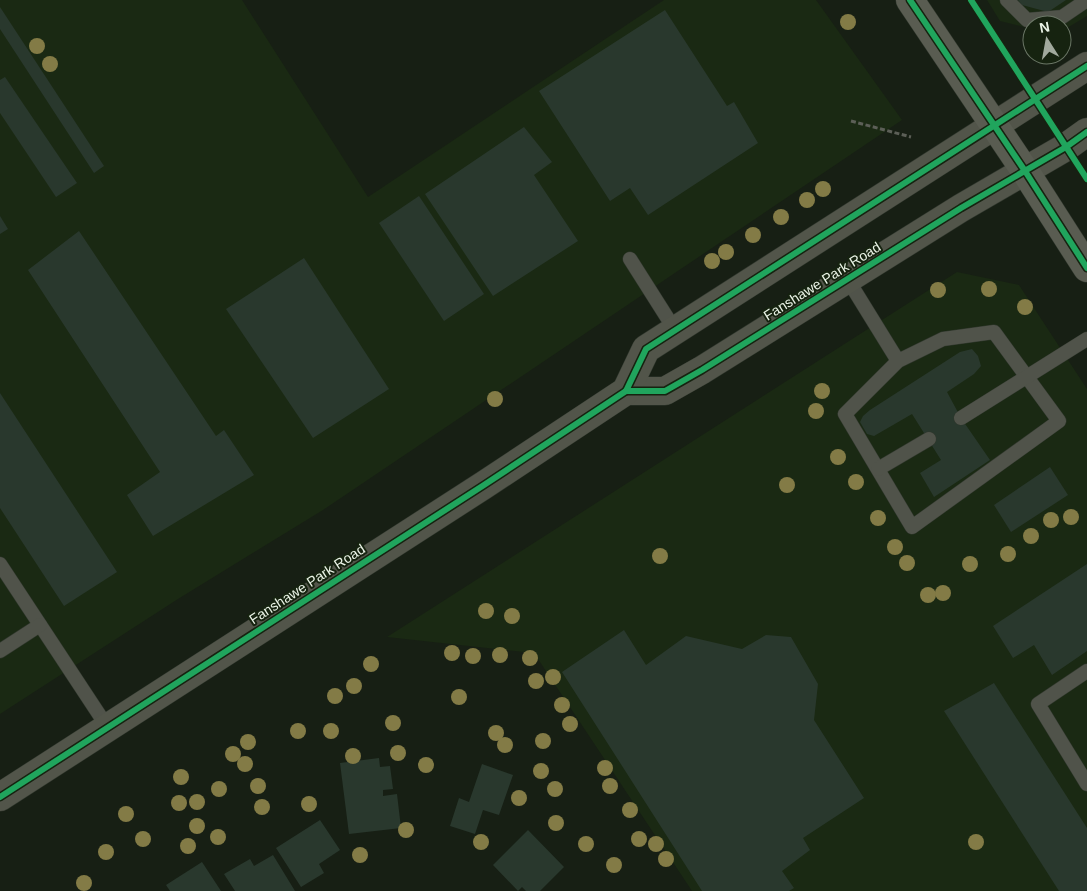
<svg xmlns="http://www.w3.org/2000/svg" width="1087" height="891" viewBox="0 0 1087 891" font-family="Helvetica,sans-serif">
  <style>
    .built { fill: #1a2913 }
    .building { fill: #29382d }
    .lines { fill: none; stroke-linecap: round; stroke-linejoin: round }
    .service-casing { stroke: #31382e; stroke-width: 15 }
    .secondary-casing { stroke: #31382e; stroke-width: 29 }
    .primary-casing { stroke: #31382e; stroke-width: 29 }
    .path { stroke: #5c5f57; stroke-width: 3; stroke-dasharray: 5 2.5; stroke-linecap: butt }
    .service { stroke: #50534a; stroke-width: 14 }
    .secondary { stroke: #52554a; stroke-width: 28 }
    .primary { stroke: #595c51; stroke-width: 28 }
    .cycleway-casing { stroke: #162310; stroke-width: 9 }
    .cycleway { stroke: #20a55d; stroke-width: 6 }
    .tree { fill: #837b46 }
    .labels { text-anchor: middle; stroke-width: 4; stroke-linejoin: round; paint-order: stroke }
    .street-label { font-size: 14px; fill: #ebf4e7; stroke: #162310 }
  </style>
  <rect width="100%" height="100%" fill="#171f14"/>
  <g class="built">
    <path d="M0 0H242L368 197 664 0H816L902 120 323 510 178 599 0 714Z"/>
    <path d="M987 0H1087V16L1062 31V25H1032V29L1000 21Z"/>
    <path d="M957 272 1019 285 1087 389V891H692L534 653 387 637Z"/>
  </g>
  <g class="building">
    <path d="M1018 0H1066L1048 12 1022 5Z"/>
    <path d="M0 7 104 166 94 173 0 29Z"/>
    <path d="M665 10 727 106 734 102 758 143 648 215 630 188 610 201 539 91Z"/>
    <path d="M5 77 77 183 56 197 0 113V80Z"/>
    <path d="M524 127 552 162 534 175 578 241 493 296 425 194Z"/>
    <path d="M419 196 484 294 444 321 379 223Z"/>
    <path d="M0 216 8 229 0 234Z"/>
    <path d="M79 231 216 436 224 430 254 475 153 536 127 495 160 472 28 270Z"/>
    <path d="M304 258 389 389 313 438 226 309Z"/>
    <path d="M972 349 978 356 981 366 974 374 947 392 961 418 990 460 934 497 920 473 941 460 912 414 874 436 867 434 860 422 863 416 870 410 960 352Z"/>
    <path d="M0 393 117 572 64 606 0 508Z"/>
    <path d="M1050 467 1068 495 1011 532 994 505Z"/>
    <path d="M1087 564V651L1052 675 1034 645 1013 658 993 626Z"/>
    <path d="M624 630 646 665 686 636 742 649 766 635 791 637 818 684 814 720 864 798 803 838 810 850 782 871 794 888 789 891H702L562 672Z"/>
    <path d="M994 683 1087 828V891H1059L944 711Z"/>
    <path d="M379 758 380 767 390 766 393 789 383 790V796L397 794 401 828 349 834 340 763Z"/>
    <path d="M482 764 513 775 499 815 483 810 475 834 450 826 459 798 469 802Z"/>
    <path d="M320 820 340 850 319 864 324 873 301 887 276 848Z"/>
    <path d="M528 830 564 867 540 891H526L522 887 518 891 493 865Z"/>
    <path d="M273 855 295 891H235L224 874 250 859 254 866Z"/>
    <path d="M202 862 221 891H170L166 885Z"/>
  </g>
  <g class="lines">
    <defs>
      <g id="service">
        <path d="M1007 0 1027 20 1062 17 1087 0"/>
        <path d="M630 259 675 330"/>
        <path d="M848 280 898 361 845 414 912 527 1059 421 994 332 943 339 898 361"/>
        <path d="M961 418 1087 339"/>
        <path d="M878 469 929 439"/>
        <path d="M0 564 108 728"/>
        <path d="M0 651 40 625"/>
        <path d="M1087 671 1038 704 1087 784"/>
      </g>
      <g id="secondary">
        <path d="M626 391H665L702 370 961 208 1066 147 1087 132"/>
        <path d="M0 797 484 485 626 391 646 349 1087 66"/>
      </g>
      <path id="primary" d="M910 0 1025 171 1087 268"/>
    </defs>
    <use href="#service" class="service-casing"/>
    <use href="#secondary" class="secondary-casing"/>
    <use href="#primary" class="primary-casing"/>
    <path class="path" d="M851 121 911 137"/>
    <use href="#service" class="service"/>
    <use href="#secondary" class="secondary"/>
    <use href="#primary" class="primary"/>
    <defs>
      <g id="cycleway">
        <path d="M910 0 1025 171 1087 268"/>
        <path d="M971 0 1087 179"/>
        <path d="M626 391H665L702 370 961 208 1066 147 1087 132"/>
        <path d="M0 797 484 485 626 391 646 349 1087 66"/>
      </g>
    </defs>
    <use href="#cycleway" class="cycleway-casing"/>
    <use href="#cycleway" class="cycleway"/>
  </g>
  <g class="tree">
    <circle cx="848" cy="22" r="8"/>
    <circle cx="37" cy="46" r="8"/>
    <circle cx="50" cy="64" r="8"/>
    <circle cx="823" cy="189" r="8"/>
    <circle cx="807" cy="200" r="8"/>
    <circle cx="781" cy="217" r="8"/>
    <circle cx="753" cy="235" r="8"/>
    <circle cx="726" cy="252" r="8"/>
    <circle cx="712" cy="261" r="8"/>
    <circle cx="989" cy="289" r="8"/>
    <circle cx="938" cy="290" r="8"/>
    <circle cx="1025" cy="307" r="8"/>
    <circle cx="822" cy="391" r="8"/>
    <circle cx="495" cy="399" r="8"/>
    <circle cx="816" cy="411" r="8"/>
    <circle cx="838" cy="457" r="8"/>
    <circle cx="856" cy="482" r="8"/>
    <circle cx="787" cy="485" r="8"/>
    <circle cx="1071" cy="517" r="8"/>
    <circle cx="878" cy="518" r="8"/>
    <circle cx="1051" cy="520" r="8"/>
    <circle cx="1031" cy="536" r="8"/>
    <circle cx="895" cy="547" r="8"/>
    <circle cx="1008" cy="554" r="8"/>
    <circle cx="660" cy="556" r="8"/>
    <circle cx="907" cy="563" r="8"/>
    <circle cx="970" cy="564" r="8"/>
    <circle cx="943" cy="593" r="8"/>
    <circle cx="928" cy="595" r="8"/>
    <circle cx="486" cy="611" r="8"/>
    <circle cx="512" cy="616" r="8"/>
    <circle cx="452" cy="653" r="8"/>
    <circle cx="500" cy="655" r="8"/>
    <circle cx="473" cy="656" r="8"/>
    <circle cx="530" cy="658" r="8"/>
    <circle cx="371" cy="664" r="8"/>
    <circle cx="553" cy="677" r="8"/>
    <circle cx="536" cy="681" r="8"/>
    <circle cx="354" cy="686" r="8"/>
    <circle cx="335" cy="696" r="8"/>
    <circle cx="459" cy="697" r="8"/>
    <circle cx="562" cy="705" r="8"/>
    <circle cx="393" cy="723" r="8"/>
    <circle cx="570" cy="724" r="8"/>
    <circle cx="298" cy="731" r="8"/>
    <circle cx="331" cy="731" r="8"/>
    <circle cx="496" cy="733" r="8"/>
    <circle cx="543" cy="741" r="8"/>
    <circle cx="248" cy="742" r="8"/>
    <circle cx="505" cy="745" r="8"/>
    <circle cx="398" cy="753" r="8"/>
    <circle cx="233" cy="754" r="8"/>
    <circle cx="353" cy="756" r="8"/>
    <circle cx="245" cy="764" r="8"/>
    <circle cx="426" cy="765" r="8"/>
    <circle cx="605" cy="768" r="8"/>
    <circle cx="541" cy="771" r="8"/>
    <circle cx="181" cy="777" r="8"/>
    <circle cx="258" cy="786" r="8"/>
    <circle cx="610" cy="786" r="8"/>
    <circle cx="219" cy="789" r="8"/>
    <circle cx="555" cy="789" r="8"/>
    <circle cx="519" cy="798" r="8"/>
    <circle cx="197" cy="802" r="8"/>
    <circle cx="179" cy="803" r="8"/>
    <circle cx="309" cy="804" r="8"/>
    <circle cx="262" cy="807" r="8"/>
    <circle cx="630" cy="810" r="8"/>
    <circle cx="126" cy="814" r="8"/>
    <circle cx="556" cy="823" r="8"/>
    <circle cx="197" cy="826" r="8"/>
    <circle cx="406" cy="830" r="8"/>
    <circle cx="218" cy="837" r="8"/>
    <circle cx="143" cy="839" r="8"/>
    <circle cx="639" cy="839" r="8"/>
    <circle cx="481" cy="842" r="8"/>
    <circle cx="976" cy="842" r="8"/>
    <circle cx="586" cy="844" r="8"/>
    <circle cx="656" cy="844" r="8"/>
    <circle cx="188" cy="846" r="8"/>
    <circle cx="106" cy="852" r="8"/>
    <circle cx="360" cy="855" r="8"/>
    <circle cx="666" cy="859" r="8"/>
    <circle cx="614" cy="865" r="8"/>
    <circle cx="84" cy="883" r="8"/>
  </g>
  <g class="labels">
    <g class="street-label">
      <text transform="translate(822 281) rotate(-32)" y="5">Fanshawe Park Road</text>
      <text transform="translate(307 584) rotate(-33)" y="5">Fanshawe Park Road</text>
    </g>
  </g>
  <g transform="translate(1047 40) rotate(349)"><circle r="24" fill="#162310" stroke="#6b7766"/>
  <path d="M0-4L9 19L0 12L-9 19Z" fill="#a1a99d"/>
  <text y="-8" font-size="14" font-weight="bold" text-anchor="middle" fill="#ebf4e7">N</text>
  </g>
</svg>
